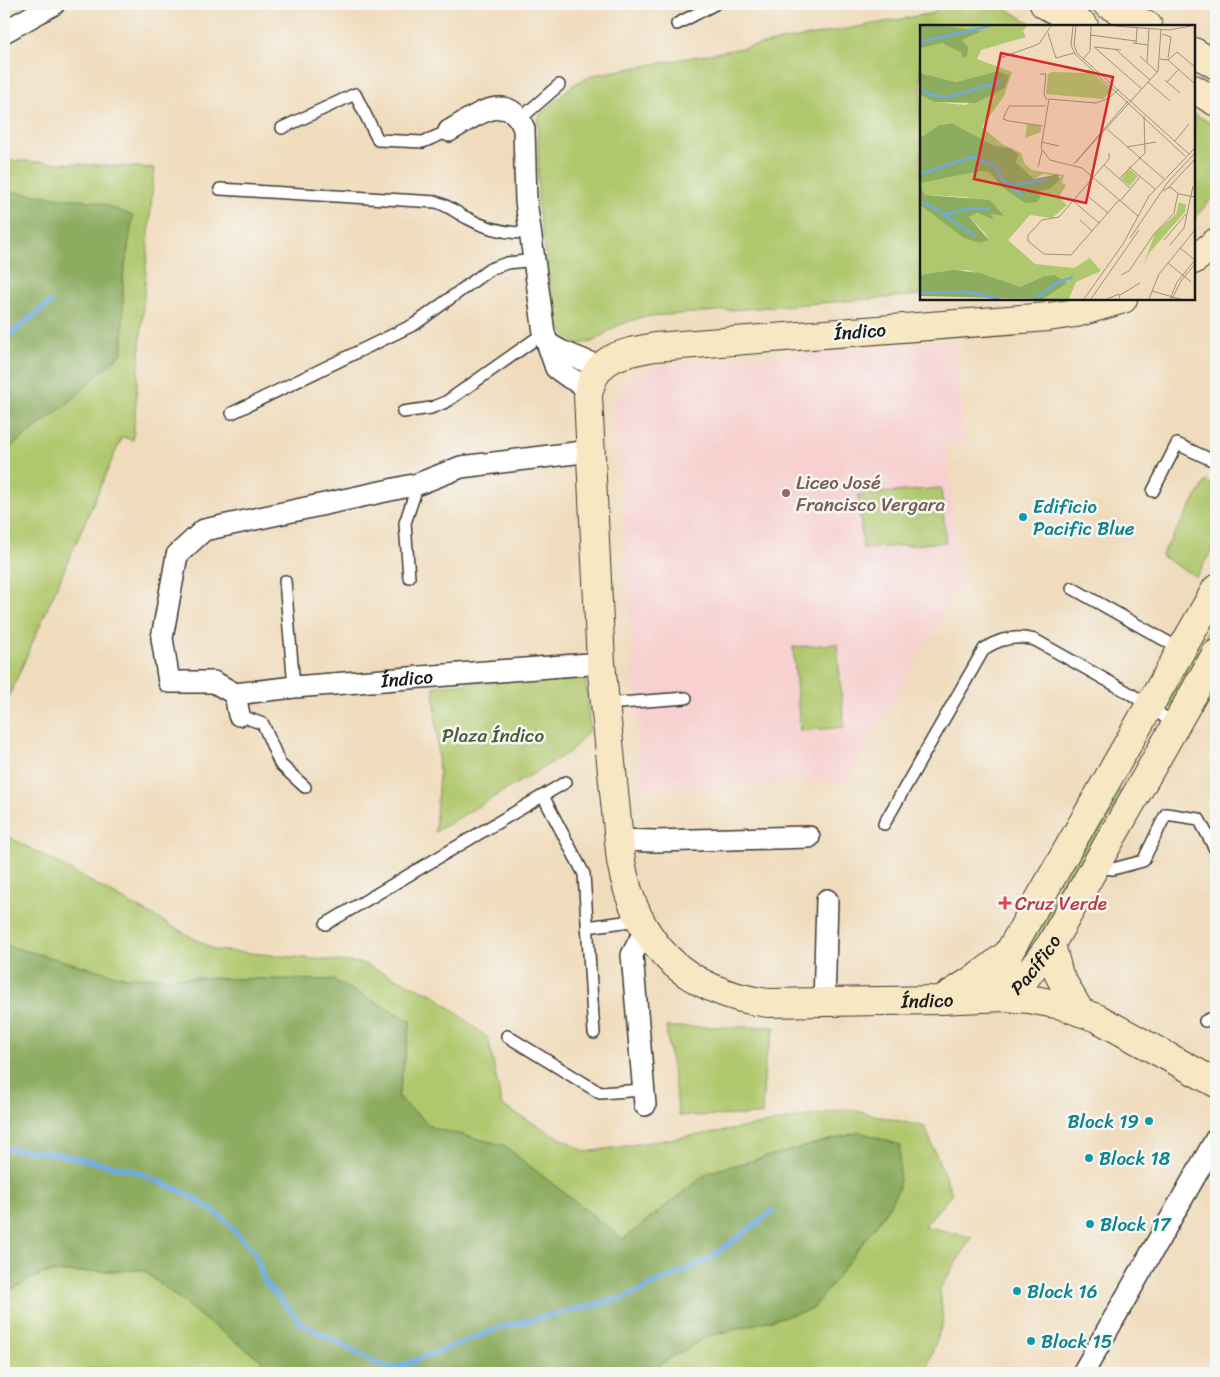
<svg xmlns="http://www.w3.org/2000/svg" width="1220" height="1377" viewBox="0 0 1220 1377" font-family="Sriracha,sans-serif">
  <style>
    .built { fill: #f7d0cf }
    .green { fill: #b0c86d; stroke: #667244 }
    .forest { fill: #8cac60; stroke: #54643e }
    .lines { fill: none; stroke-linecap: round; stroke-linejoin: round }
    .stream { stroke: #70abe1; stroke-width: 5.5 }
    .lane-casing { stroke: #3c3934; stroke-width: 14 }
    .street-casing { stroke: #3c3934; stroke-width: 24 }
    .secondary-casing { stroke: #3c3934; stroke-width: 30 }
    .lane { stroke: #fff; stroke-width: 11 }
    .street { stroke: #fff; stroke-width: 21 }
    .secondary { stroke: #f7e8c3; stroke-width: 28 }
    .education-dot { fill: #8d6e63; stroke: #f6f6f2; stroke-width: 2 }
    .culture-dot { fill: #0f9aa8; stroke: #f6f6f2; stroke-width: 2 }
    .health-dot { fill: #e0444e; stroke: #f6f6f2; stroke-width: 2 }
    .labels { text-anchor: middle; stroke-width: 5; stroke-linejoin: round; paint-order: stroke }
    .street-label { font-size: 19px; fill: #1c1c1c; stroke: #f6f6f2 }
    .education-label { font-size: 19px; fill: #785e54; stroke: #f6f6f2; text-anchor: start }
    .culture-label { font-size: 19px; fill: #0d838f; stroke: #f6f6f2; text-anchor: start }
    .park-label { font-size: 19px; fill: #505838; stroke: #f6f6f2 }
    .health-label { font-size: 19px; fill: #be3a42; stroke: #f6f6f2; text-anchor: start }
    .inset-river { fill: none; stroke: #70abe1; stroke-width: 2.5 }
    .inset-road { fill: none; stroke: #9b8f7c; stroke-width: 1 }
    .view { fill: #d62828; fill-opacity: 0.15; stroke: #d62828; stroke-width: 2.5 }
    .inset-edge { fill: none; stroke: #1c1c1c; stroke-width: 2.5 }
  </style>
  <rect width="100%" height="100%" fill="#f6f6f2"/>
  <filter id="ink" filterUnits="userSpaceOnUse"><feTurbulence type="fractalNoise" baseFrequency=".02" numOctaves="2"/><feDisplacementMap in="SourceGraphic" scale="10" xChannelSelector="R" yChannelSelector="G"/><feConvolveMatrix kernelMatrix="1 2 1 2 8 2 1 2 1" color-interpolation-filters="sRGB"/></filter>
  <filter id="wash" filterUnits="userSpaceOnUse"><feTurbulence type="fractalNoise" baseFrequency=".0096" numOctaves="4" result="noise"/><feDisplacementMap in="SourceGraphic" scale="20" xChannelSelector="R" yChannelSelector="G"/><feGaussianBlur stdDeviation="1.12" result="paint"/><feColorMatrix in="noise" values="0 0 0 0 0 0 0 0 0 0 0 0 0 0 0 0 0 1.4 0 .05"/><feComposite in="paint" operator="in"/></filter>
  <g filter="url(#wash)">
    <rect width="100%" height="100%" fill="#f0dcbc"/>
    <path class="built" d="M954 340 965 441 947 444 960 583 848 781 641 788 626 559 613 401 635 376 658 365Z"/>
    <g class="green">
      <path d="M939 4H999L1035 26H921V295L642 317 617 326 592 342 575 344 557 325 538 208V117L574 84 594 75 934 13Z"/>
      <path d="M1194 114 1216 126V193L1194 219Z"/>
      <path d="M4 160 154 168 133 440 122 437 4 708V452L67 404 122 352 123 277 129 243 6 191 4 193Z"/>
      <path d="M1206 481 1216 487V543L1196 577 1161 556Z"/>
      <path d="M941 488 946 542 863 549 858 495Z"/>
      <path d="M1216 616V631L1173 708 1166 704Z"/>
      <path d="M837 644 844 727 800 731 793 647Z"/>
      <path d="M585 673 590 730 571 751 435 832 439 773 434 686Z"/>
      <path d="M1113 791H1121V796L1015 980 1009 975Z"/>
      <path d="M4 834 215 950 361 963 434 995 488 1038 502 1106 586 1152 730 1130 848 1109 925 1127 952 1194 924 1226 972 1237 940 1289 943 1321 925 1373H646L706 1337 813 1309 860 1132 709 1172 623 1239 503 1145 433 1128 398 1097 411 1021 333 980 123 977 4 945Z"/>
      <path d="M666 1027H775L765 1061 762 1115 679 1116Z"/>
      <path d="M143 1270 208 1322 280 1373H4V1293L44 1273Z"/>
    </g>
    <g class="forest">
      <path d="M5 191 98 202 133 216 123 277V352L67 404 4 452V193Z"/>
      <path d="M4 945 123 977 333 980 411 1021 398 1098 433 1128 503 1145 623 1239 709 1172 860 1132 900 1145 899 1188 883 1216 813 1309 706 1337 646 1373H280L208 1322 143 1270 44 1273 4 1293Z"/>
    </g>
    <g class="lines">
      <g class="stream">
        <path d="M4 339 51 302"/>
        <path d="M4 1149 48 1152 132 1170 185 1193 221 1216 255 1253 264 1281 302 1324 378 1364 408 1373"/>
        <path d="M393 1369 502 1327 623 1298 709 1259 773 1211"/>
      </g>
    </g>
  </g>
  <g filter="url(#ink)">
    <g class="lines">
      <defs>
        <g id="lane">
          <path d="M677 24 715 4"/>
          <path d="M520 119 559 85"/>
          <path d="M282 128 355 94 378 140 423 142 449 131"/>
          <path d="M220 189 436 202C448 205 456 213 467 218 487 229 508 234 531 233"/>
          <path d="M403 412 431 408 446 402 544 333"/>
          <path d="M232 413 415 324 490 269 507 263 535 260"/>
          <path d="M1153 491 1177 444 1216 462"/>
          <path d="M409 577 405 523 418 484"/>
          <path d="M285 581 294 687"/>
          <path d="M1072 588 1182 650"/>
          <path d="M606 704 686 698"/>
          <path d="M239 715 263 724 280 764 305 787"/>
          <path d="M543 796 584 874 594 1033"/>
          <path d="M884 824 984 649C1000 638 1016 635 1035 640L1131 694 1176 725"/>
          <path d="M1096 867 1113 869 1143 861 1166 814 1199 819 1216 851"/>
          <path d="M326 924 566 782"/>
          <path d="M587 927 639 920"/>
          <path d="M1205 1021 1216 1016"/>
          <path d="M507 1036 600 1093 643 1090"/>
        </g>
        <g id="street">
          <path d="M4 32 54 4"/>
          <path d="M449 131C474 117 509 88 524 129L526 201 544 333 556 368 570 378 589 388"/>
          <path d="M547 343 561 351 600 367"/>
          <path d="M235 694 214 682H169L162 638 177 555 204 530 418 484 461 467 591 451"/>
          <path id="s1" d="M239 715 235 694 294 687 601 663"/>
          <path d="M619 840 655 841 809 837"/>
          <path d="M824 1003 827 900"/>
          <path d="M645 1105 632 955 645 930"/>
          <path d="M1083 1373 1216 1139"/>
        </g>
        <g id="secondary">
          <path d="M1044 4 1084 26"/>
          <path d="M1107 4 1148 26"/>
          <path d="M1194 52 1216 65"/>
          <path d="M1194 89 1216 102"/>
          <path d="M1194 260 1216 242"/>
          <path id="s2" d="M1123 299 1076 313 1048 317 655 347C622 353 594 357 588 396L601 663 621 861C635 943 685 992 768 1003L939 1000 1005 997 1029 999 1061 1005 1097 1018 1216 1083"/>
          <path d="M1051 944 1059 975 1080 1012"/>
          <path d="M1005 997 1002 980 1008 954 1216 589"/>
          <path id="s3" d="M1005 997 1020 985 1051 944 1216 654"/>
          <path d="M941 1000 979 976 1008 954"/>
        </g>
      </defs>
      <use href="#lane" class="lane-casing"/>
      <use href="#street" class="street-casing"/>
      <use href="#secondary" class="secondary-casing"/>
      <use href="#lane" class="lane"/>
      <use href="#street" class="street"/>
      <use href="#secondary" class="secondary"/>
    </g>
  </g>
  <circle class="education-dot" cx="786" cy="493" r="5"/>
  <g class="culture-dot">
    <circle cx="1023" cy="517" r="5"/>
    <circle cx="1149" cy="1121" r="5"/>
    <circle cx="1089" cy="1158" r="5"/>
    <circle cx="1090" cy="1224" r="5"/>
    <circle cx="1017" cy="1291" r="5"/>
    <circle cx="1031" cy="1341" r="5"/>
  </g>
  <path class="health-dot" d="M1002.5 895.5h5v5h5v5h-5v5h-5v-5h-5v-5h5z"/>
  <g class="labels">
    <g class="street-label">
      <text transform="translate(860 331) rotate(-4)" y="7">Índico</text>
      <text dy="7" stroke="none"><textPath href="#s1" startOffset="194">Índico</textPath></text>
      <text dy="7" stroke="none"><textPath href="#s3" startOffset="45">Pacífico</textPath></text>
      <text dy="7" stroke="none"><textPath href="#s2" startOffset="1409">Índico</textPath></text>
    </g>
    <g class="education-label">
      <text x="796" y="489">Liceo José<tspan x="796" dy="22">Francisco Vergara</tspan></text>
    </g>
    <g class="culture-label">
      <text x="1033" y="513">Edificio<tspan x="1033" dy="22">Pacific Blue</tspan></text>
      <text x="1139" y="1128" text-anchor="end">Block 19</text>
      <text x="1099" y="1165">Block 18</text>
      <text x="1100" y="1231">Block 17</text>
      <text x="1027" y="1298">Block 16</text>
      <text x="1041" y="1348">Block 15</text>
    </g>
    <g class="park-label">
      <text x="493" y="742">Plaza Índico</text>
    </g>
    <g class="health-label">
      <text x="1015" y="910">Cruz Verde</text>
    </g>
  </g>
  <g transform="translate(920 25)">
    <rect width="275" height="275" fill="#f0dcbc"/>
    <path d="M0 1H107L103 6 106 12 61 25 57 34 92 47 84 71 62 102 82 119 101 128 105 139 112 145 144 150 142 158 146 160 139 172 147 180 132 193 110 190 88 215 115 239 154 243 170 233 181 246 156 257 149 274H123L146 258 135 250 124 251 100 262 47 245 0 250V180L19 193 69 215 66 209 49 192 57 188 73 195 71 188 83 191 47 172 5 170 0 160 3 155 60 146 69 147 82 162 105 177 117 170 113 167 130 164 141 151 123 149 114 154 96 137 99 130 92 125 73 120 32 98 19 100 0 113V70L14 77 45 80 85 63 78 46 36 57 0 48ZM169 44 192 65 183 74 126 69 128 49 132 47 166 48ZM107 99 121 101V107L105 113ZM209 144 218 151 210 161 201 154ZM259 177 266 180 265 187 230 227 223 242 235 208 256 189Z" fill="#b0c86d"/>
    <path d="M0 1H24L62 6 42 15 48 22 47 31 42 33V28L22 18 0 23ZM78 46 89 51 85 63 55 78 14 77 0 70V48L36 57ZM32 98 73 120 92 124 99 130 96 137 114 154 138 149 140 155 130 164 114 167 121 171 117 177 105 178 82 162 69 147 60 146 0 158V113L19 100ZM0 160 5 170 70 175 84 191 71 189 74 195 57 188 49 192 69 215 59 218 44 213 0 180ZM33 245 60 248 100 262 124 251 135 250 147 258 123 274 0 271V250Z" fill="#8cac60"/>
    <path class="inset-river" d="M0 17 70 1M0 63 10 70 29 72 80 57M0 149 52 132 75 141 83 155 103 171M90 161 128 154M0 176 25 189 53 183 70 184M24 190 56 211M0 268 47 267 79 274M115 274 138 257 153 252"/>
    <path class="inset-road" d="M153 1 151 20 155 29 265 131M156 1 154 19 157 28 269 129M195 1 249 5 271 1M128 8 136 33 154 28M242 9 251 12 248 33M170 10 216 16M213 18 228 20M216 19 217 2M174 22 222 64M175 22 201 25M195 24 230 55M220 31 237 47M80 33 119 19 131 1M163 34 170 26 171 1M240 34 248 35 275 59M248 35 257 27 275 42M227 37 229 3M120 49H126L124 69 127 75M245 55 260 68M228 57 250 76M247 57 258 45M199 64 189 73 176 78 129 74 121 123 130 135 162 143 218 191M89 96 83 94 89 81H126M89 96 123 101M187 104 244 154M255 116 269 99M121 117 139 121M207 122 236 117M189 128V134L139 192 122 195 108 210V216L124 229 151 230 199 175M154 139 238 46 241 4M154 139 208 76M184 140 210 163M118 142 122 126M209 142 235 164M199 154 225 128 224 91M249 162 275 134M243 166 250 162 259 169 275 172M169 172 188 188M153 176 179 198M200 176 220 152M160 195 172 206M210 213 248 157 275 128M244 215 266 189M250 220 264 203 273 161M260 223 275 235M248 238 271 257M201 250 209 246 234 209 254 188 258 168M232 266 260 274M200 270 220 258M164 274 203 219 229 171 275 123M171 274 219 205M187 274 199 269 200 274M229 274 239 249 275 205M250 274 257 257 275 235M252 274 261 256 275 239"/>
    <path class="view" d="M81 28 193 52 166 178 54 154Z"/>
    <rect width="275" height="275" class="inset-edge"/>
  </g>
  <rect width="1220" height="1377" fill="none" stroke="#f6f6f2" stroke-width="20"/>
</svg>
